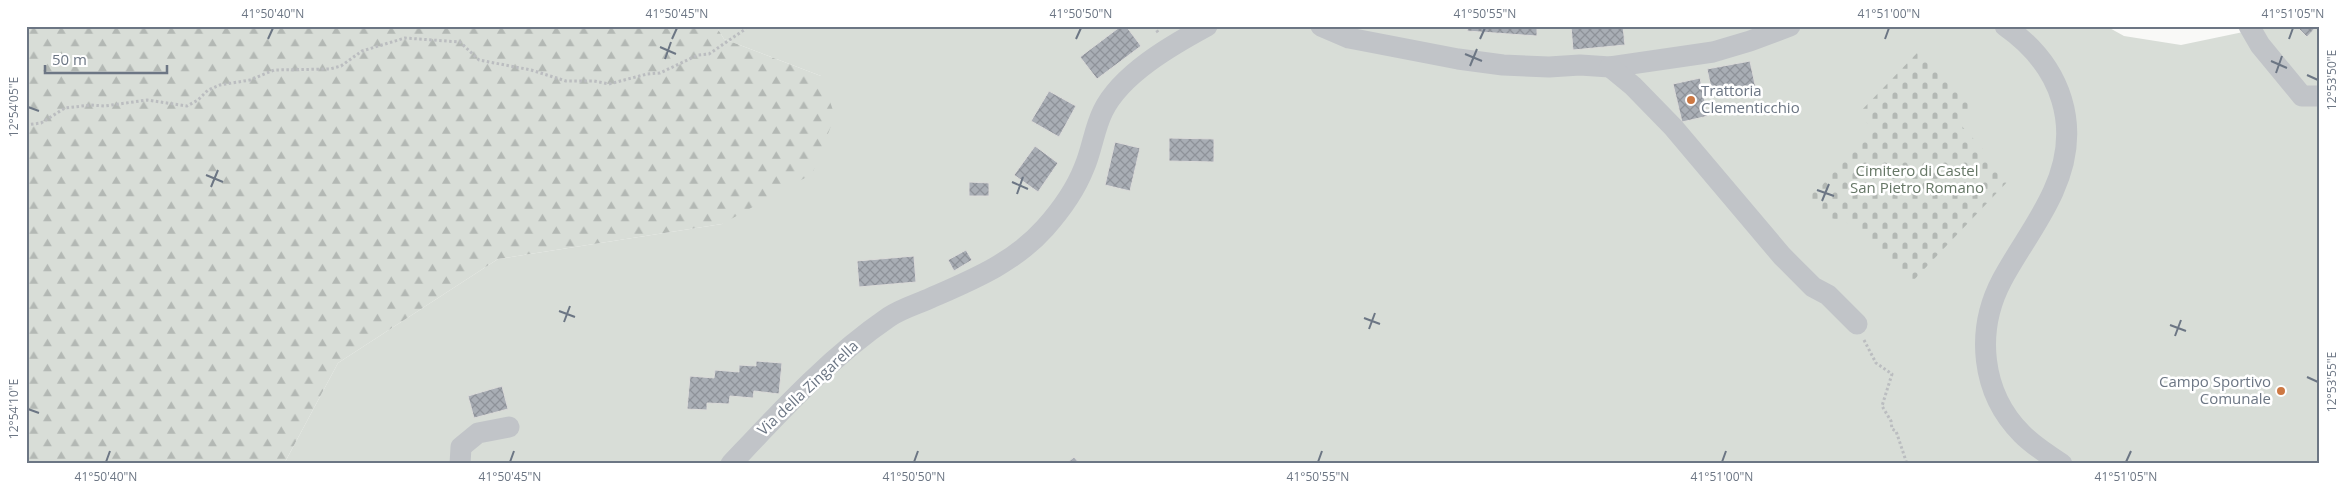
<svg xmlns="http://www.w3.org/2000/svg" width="2346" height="490" viewBox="0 0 2346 490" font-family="'Open Sans',sans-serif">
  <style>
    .grass { fill: #d8ddd7 }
    .forest { fill: url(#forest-firs) }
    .cemetery { fill: url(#cemetery-stones) }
    .building { fill: url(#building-cross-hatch); stroke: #dbdbd9 }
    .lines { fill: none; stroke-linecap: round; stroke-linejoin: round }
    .path { stroke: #bbbdc0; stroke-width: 3; stroke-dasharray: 2.5 2.5; stroke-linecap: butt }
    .minor { stroke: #c1c4c8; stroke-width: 21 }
    .ticks { fill: none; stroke: #6c7684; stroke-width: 2 }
    .poi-dot { fill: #cd7843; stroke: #fff; stroke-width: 2 }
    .labels { text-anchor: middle; stroke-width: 5; stroke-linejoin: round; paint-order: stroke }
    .poi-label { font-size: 15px; fill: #6c7684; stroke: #fff; text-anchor: start }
    .park-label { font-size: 15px; fill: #676; stroke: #fff }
    .street-label { font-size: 15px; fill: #6c7684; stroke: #fff }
    .neatline { fill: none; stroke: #6c7684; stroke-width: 2 }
    .ticks-label { font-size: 12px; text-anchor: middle; fill: #6c7684 }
  </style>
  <defs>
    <pattern id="forest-firs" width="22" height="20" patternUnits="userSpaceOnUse" patternTransform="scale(1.25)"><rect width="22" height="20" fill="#d8ddd7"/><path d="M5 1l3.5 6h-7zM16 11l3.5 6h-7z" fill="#b3b8b4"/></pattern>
    <pattern id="cemetery-stones" width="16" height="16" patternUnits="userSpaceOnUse" patternTransform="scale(1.25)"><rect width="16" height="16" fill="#d8ddd7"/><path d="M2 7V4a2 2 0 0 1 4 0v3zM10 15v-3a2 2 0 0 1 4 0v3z" fill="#b3b8b4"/></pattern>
    <pattern id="building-cross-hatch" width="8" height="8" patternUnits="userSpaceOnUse" patternTransform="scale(1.25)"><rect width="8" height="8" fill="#a9aeb5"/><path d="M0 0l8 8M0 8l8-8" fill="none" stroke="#8e9299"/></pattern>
  </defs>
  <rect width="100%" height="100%" fill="#f9f9f7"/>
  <path class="grass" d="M716 26H2106L2124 36 2181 45 2272 26H2320V464H284L338 363 498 259 722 224 821 76 724 39Z"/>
  <path class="forest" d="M26 26H716L724 39 821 76 835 116 812 174 722 224 498 259 338 363 284 464H26Z"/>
  <path class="cemetery" d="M1919 51 1974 104 1958 122 2010 179 1911 283 1844 220C1823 218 1813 216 1807 193L1818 190 1872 128 1858 114Z"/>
  <g class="building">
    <path d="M1121 26H1126L1141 46 1097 79 1080 57Z"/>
    <path d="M1468 26H1537V36L1467 31Z"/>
    <path d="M1571 26H1623L1625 45 1573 50Z"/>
    <path d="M2296 26H2317L2307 37Z"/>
    <path d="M1750 61 1756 89 1713 97 1707 69Z"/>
    <path d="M1700 78 1708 116 1682 122 1673 84Z"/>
    <path d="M1049 91 1076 106 1059 137 1031 121Z"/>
    <path d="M1169 138 1214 139V162L1169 161Z"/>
    <path d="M1115 142 1140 148 1130 191 1105 185Z"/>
    <path d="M1035 146 1058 163 1038 192 1014 175Z"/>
    <path d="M969 182 989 183V196H969Z"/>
    <path d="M966 250 972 260 954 271 948 260Z"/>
    <path d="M914 256 916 282 859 287 857 261Z"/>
    <path d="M756 361 782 363 779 394 754 391 753 398 730 396 729 404 707 403V410L687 409 690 376 714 378 715 370 739 372V365L756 366Z"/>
    <path d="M502 386 508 409 474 418 468 396Z"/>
    <path d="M1074 457 1080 464H1066Z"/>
  </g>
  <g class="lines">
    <g class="path">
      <path d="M1154 26 1159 34"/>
      <path d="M26 125 41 123 65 108 91 105 105 106 147 100 187 106 198 100 208 90 220 85 250 80 274 70 330 69 341 66 362 51 405 38 460 42 479 60 531 70 566 81H594L609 84 647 74 660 73 698 55 709 54 744 30 747 26"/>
      <path d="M1864 340 1876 363 1892 374 1882 406 1891 421 1892 429 1896 431 1907 464"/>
    </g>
    <g class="minor">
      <path d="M1321 26 1349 38 1458 59 1503 65 1549 67 1580 65 1610 67 1713 52 1750 41 1790 26"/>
      <path d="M2005 26C2062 66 2083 127 2053 192 2039 223 2018 250 2002 280 1975 331 1981 393 2022 434 2034 446 2048 455 2062 464"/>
      <path d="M2249 26 2260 45 2302 96H2320"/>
      <path d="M1610 67 1633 86 1673 127 1782 256 1813 287 1828 295 1857 324"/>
      <path d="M460 464 461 447 478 433 509 427"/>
      <path d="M731 464C780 412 829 358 889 317 899 310 914 305 926 300 969 281 1013 264 1045 228 1061 210 1075 191 1084 168 1092 150 1094 129 1103 111 1121 74 1172 45 1207 26"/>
    </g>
  </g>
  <path class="ticks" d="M268 39 273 28M672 39 677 28M1076 39 1081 28M1480 39 1485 28M1885 39 1889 28M2289 39 2293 28M660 47 676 54M1465 54 1482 61M665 59 671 42M2271 61 2287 68M1470 66 1477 49M2276 73 2282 56M2307 75 2318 80M28 107 39 111M206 175 223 182M1012 182 1028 189M211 187 218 170M1817 190 1834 196M1017 194 1023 177M1822 201 1829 184M559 311 575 317M1364 318 1380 324M564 322 570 306M2170 325 2186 331M1369 329 1375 313M2175 336 2181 320M2307 377 2318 382M28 409 39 413M106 462 110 451M510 462 514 451M914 462 918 451M1318 462 1322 451M1722 462 1726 451M2126 462 2131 451"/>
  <g class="poi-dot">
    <circle cx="1691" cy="100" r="5"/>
    <circle cx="2281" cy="391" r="5"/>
  </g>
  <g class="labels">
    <g class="poi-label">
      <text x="1701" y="96">Trattoria<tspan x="1701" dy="17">Clementicchio</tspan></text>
      <text x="2271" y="387" text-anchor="end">Campo Sportivo<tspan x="2271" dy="17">Comunale</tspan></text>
    </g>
    <g class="park-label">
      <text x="1917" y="176">Cimitero di Castel<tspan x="1917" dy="17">San Pietro Romano</tspan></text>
    </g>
    <g class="street-label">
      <text transform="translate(808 388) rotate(-43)" y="5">Via della Zingarella</text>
    </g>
  </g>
  <rect width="2346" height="490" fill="none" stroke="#ffffff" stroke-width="55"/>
  <path d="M45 65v8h122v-8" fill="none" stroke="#6c7684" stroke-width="2.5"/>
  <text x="52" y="65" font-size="15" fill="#6c7684" stroke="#ffffff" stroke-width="4" paint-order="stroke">50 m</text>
  <rect x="28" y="28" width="2290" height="434" class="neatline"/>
  <g class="ticks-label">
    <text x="273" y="18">41°50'40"N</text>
    <text x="677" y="18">41°50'45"N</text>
    <text x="1081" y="18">41°50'50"N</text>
    <text x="1485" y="18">41°50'55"N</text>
    <text x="1889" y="18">41°51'00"N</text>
    <text x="2293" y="18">41°51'05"N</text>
    <text transform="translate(2332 80) rotate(-90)" y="4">12°53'50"E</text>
    <text transform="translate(14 107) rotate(-90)" y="4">12°54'05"E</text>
    <text transform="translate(2332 382) rotate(-90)" y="4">12°53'55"E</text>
    <text transform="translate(14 409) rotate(-90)" y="4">12°54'10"E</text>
    <text x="106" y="481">41°50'40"N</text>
    <text x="510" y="481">41°50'45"N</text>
    <text x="914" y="481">41°50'50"N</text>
    <text x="1318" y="481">41°50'55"N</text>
    <text x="1722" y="481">41°51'00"N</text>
    <text x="2126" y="481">41°51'05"N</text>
  </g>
</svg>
